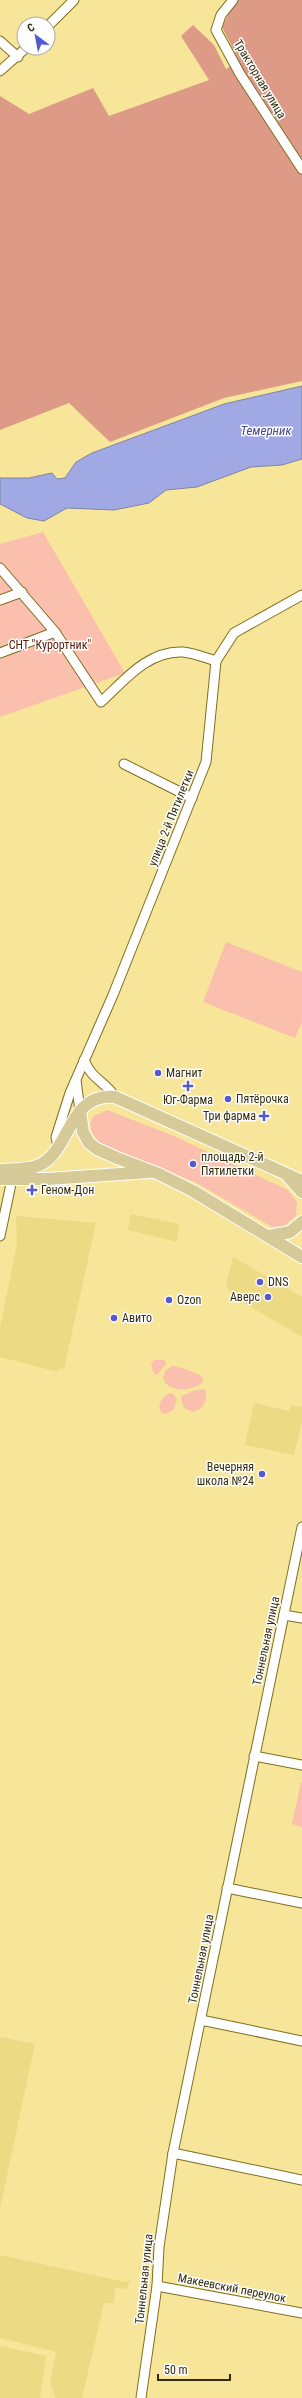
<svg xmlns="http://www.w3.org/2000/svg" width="302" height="2398" viewBox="0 0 302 2398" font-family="'Roboto Condensed',sans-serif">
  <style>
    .built { fill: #edda85 }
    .green { fill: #fbbfad }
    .forest { fill: #dd9a86 }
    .water { fill: #a0a9e4; stroke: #7f84a3 }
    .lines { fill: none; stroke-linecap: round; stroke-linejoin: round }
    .minor-casing { stroke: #7f6e20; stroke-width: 11 }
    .major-casing { stroke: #fff; stroke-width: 14 }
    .minor { stroke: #fff; stroke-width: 9 }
    .major { stroke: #d6ca98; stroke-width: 12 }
    .poi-dot { fill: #5559d0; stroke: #fff; stroke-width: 1.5 }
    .labels { text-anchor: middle; stroke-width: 3; stroke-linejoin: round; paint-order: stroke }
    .street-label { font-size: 12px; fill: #332c0c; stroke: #fff }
    .park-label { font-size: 12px; fill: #571b09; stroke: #fff }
    .poi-label { font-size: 12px; fill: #332c0c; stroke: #fff; text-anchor: start }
    .water-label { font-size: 13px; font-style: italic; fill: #464c94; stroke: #fff }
  </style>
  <rect width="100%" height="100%" fill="#f7e599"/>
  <g class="built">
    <path d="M131 1214 179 1224 177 1242 128 1230Z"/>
    <path d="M16 1216 96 1223 64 1369H58V1372L0 1357V1328L17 1244Z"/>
    <path d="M233 1257 302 1297V1337L234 1297 226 1285Z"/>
    <path d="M254 1403 289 1411 291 1405 302 1407V1421L294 1455 245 1445Z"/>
    <path d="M0 2037 35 2044 0 2208Z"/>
    <path d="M0 2255 125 2282 130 2279 127 2289 115 2288 114 2303H104L82 2398H56L50 2384 56 2352 0 2338Z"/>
    <path d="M0 2346 46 2356 40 2398H0Z"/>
  </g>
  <g class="green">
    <path d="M43 532 125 673 0 717V544Z"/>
    <path d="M226 942 302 972V1022L295 1038 203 1002Z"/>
    <path d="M107 1110 172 1135 288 1190 297 1202 296 1216 284 1226 272 1227 197 1183 102 1144C93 1137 86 1126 94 1116Z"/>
    <path d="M154 1360H164L167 1363 157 1375 154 1374 151 1364Z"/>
    <path d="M172 1366C182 1366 193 1373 202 1376L203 1382C193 1391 166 1394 163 1377L166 1370Z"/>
    <path d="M204 1389 206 1391C206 1402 205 1408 193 1412L184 1408 181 1400 182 1396 192 1391Z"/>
    <path d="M172 1393 177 1399 174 1409 166 1414 162 1413C156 1406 161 1399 168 1394Z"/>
    <path d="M301 1782 302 1783V1827L292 1824Z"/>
  </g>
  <path class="forest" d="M236 0H302V381L224 398 110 442 69 403 0 430V96L29 114 93 88 109 116 209 80 181 36 193 25 214 45 226 69 239 61 222 27Z"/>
  <path class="water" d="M302 386V459L282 465 251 467 197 487 166 490 149 503 114 510 67 508 44 521 27 518 0 504V478H29L52 473 57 479 65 478 76 462 92 453 224 404Z"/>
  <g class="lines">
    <defs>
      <g id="minor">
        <path d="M233 0 221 15 216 30 240 74 302 169"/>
        <path d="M48 26 74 0"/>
        <path d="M0 41 18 57"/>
        <path d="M0 71 26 48"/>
        <path d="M0 568 55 632 101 702C124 681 148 650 183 652 194 653 206 658 216 661"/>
        <path d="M0 600 22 592"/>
        <path d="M0 653 55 632"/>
        <path d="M124 764 192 798"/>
        <path d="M84 1060C92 1080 105 1081 115 1097"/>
        <path d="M76 1080 80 1111"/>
        <path d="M58 1146 56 1137 70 1093 113 995 206 762 216 661 234 633 302 595"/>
        <path d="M0 1236 12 1179"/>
        <path d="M284 1615 302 1618"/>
        <path d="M254 1756 302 1765"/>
        <path d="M227 1888 302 1903"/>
        <path d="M201 2020 302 2041"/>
        <path d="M173 2153 302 2180"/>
        <path d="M157 2286 302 2313"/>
        <path d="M141 2398 157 2286 159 2247 173 2153 302 1527"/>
      </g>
      <g id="major">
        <path d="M80 1111 83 1132 89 1143 97 1149 117 1158 159 1174 193 1191 302 1257"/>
        <path d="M0 1170C11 1169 26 1170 37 1166 71 1154 67 1092 115 1097L302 1181"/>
        <path d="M289 1178 302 1192"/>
        <path d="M0 1179H48L149 1172"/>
        <path d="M269 1236 290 1232 302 1222"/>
      </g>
    </defs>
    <use href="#minor" class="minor-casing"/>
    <use href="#major" class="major-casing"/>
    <use href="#minor" class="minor"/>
    <use href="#major" class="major"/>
  </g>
  <g class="poi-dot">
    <circle cx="158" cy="1073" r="4"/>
    <path d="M186 1080h4v4h4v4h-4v4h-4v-4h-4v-4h4z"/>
    <circle cx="228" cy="1099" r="4"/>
    <path d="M262 1110h4v4h4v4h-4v4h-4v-4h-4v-4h4z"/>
    <circle cx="193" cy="1164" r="4"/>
    <path d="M30 1184h4v4h4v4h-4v4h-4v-4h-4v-4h4z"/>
    <circle cx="260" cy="1282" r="4"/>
    <circle cx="268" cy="1297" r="4"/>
    <circle cx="169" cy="1300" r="4"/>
    <circle cx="114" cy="1318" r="4"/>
    <circle cx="262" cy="1474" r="4"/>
  </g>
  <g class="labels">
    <g class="street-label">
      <text transform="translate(260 79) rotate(59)" y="4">Тракторная улица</text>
      <text transform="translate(171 818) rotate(-68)" y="4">улица 2-й Пятилетки</text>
      <text transform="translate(266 1641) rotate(-78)" y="4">Тоннельная улица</text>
      <text transform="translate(201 1959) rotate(-79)" y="4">Тоннельная улица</text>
      <text transform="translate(144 2279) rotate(-84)" y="4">Тоннельная улица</text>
      <text transform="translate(232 2288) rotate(11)" y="4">Макеевский переулок</text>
    </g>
    <g class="park-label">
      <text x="50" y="649">СНТ "Курортник"</text>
    </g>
    <g class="poi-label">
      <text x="166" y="1077">Магнит</text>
      <text x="236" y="1103">Пятёрочка</text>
      <text x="188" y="1104" text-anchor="middle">Юг-Фарма</text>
      <text x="256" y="1120" text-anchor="end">Три фарма</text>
      <text x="201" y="1161">площадь 2-й<tspan x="201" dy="14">Пятилетки</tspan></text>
      <text x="41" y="1194">Геном-Дон</text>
      <text x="268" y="1286">DNS</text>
      <text x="260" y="1301" text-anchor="end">Аверс</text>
      <text x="177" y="1304">Ozon</text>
      <text x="122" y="1322">Авито</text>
      <text x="254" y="1471" text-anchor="end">Вечерняя<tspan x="254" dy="14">школа №24</tspan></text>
    </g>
    <g class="water-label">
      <text x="266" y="435">Темерник</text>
    </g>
  </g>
  <g transform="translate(36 36) rotate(328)"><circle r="19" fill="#ffffff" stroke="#adab9e"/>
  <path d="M0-3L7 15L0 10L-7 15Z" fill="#5559d0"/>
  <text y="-6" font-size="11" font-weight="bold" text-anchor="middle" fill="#332c0c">С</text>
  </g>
  <path d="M158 2374v6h72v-6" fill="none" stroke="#332c0c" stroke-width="2"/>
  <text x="164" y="2374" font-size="12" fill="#332c0c" stroke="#ffffff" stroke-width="3" paint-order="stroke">50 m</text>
</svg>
